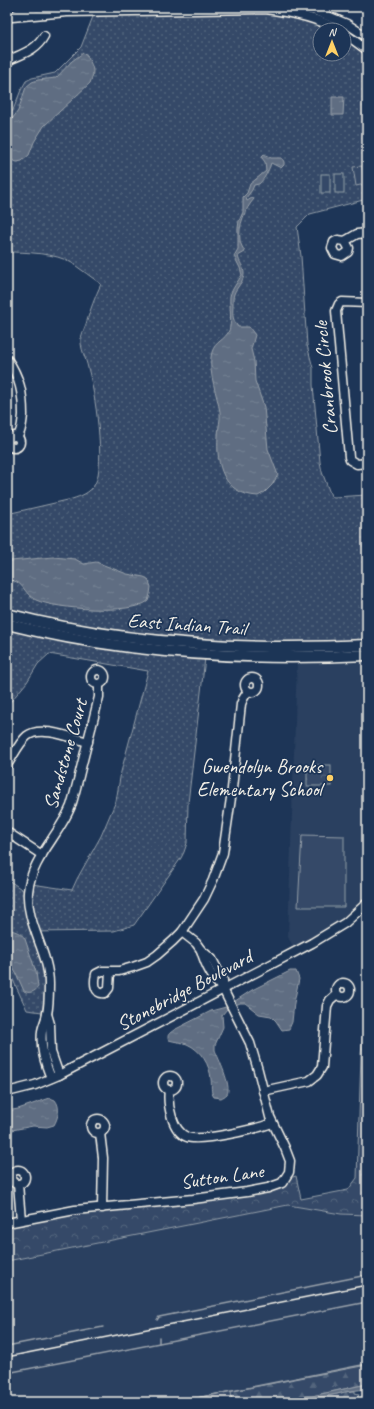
<svg xmlns="http://www.w3.org/2000/svg" width="374" height="1409" viewBox="0 0 374 1409" font-family="Caveat,sans-serif">
  <style>
    .built { fill: #2a4060 }
    .grass { fill: url(#grass-dots); stroke: #949ea8; fill-rule: evenodd }
    .forest { fill: url(#forest-firs); stroke: #949ea8 }
    .park { fill: url(#park-crowns); stroke: #949ea8 }
    .pitch { fill: #354a67; stroke: #949ea8 }
    .water { fill: url(#water-ripples); stroke: #9aa2ab }
    .lines { fill: none; stroke-linecap: round; stroke-linejoin: round }
    .stream { stroke: #9aa2ab; stroke-width: 1.5 }
    .minor-casing { stroke: #f4f1e8; stroke-width: 11 }
    .major-casing { stroke: #f4f1e8; stroke-width: 13 }
    .minor { stroke: #1d3557; stroke-width: 8 }
    .major { stroke: #1d3557; stroke-width: 10 }
    .rail { stroke: #f4f1e8; stroke-width: 1.5 }
    .poi-dot { fill: #ffd166; stroke: #1d3557; stroke-width: 1.5 }
    .labels { text-anchor: middle; stroke-width: 3.5; stroke-linejoin: round; paint-order: stroke }
    .street-label { font-size: 20px; fill: #f4f1e8; stroke: #1d3557 }
    .poi-label { font-size: 20px; fill: #f4f1e8; stroke: #1d3557; text-anchor: end }
  </style>
  <defs>
    <pattern id="grass-dots" width="8" height="8" patternUnits="userSpaceOnUse"><rect width="8" height="8" fill="#354a67"/><path d="M2 2h.1M6 6h.1" fill="none" stroke="#53657d" stroke-width="1.8" stroke-linecap="round"/></pattern>
    <pattern id="forest-firs" width="22" height="20" patternUnits="userSpaceOnUse"><rect width="22" height="20" fill="#354a67"/><path d="M5 1l3.5 6h-7zM16 11l3.5 6h-7z" fill="#53657d"/></pattern>
    <pattern id="park-crowns" width="20" height="18" patternUnits="userSpaceOnUse"><rect width="20" height="18" fill="#354a67"/><path d="M2 6a3 3 0 1 1 6 0M12 15a3 3 0 1 1 6 0" fill="none" stroke="#53657d"/></pattern>
    <pattern id="water-ripples" width="26" height="14" patternUnits="userSpaceOnUse"><rect width="26" height="14" fill="#5e6d82"/><path d="M2 4q2-2 4 0t4 0M15 11q2-2 4 0t4 0" fill="none" stroke="#768294"/></pattern>
  </defs>
  <rect width="100%" height="100%" fill="#1d3557"/>
  <filter id="ink" filterUnits="userSpaceOnUse"><feTurbulence type="fractalNoise" baseFrequency=".025" numOctaves="2"/><feDisplacementMap in="SourceGraphic" scale="8" xChannelSelector="R" yChannelSelector="G"/><feConvolveMatrix kernelMatrix="1 2 1 2 8 2 1 2 1" color-interpolation-filters="sRGB"/></filter>
  <g filter="url(#ink)">
    <g class="built">
      <path d="M367 658V896L351 912 332 927 294 948 288 937 297 660Z"/>
      <path d="M288 1205 341 1214 367 1215V1365L176 1402H7V1261Z"/>
    </g>
    <g class="grass">
      <path d="M160 7H339L336 13 367 32V199L310 214 297 227 301 256 307 345 313 368V385L320 462 322 472 331 496 334 497 367 495V642L310 644 165 639 47 621 7 610V514L72 499C81 496 90 493 95 484 106 463 95 392 88 368 86 358 80 349 81 338 82 334 84 329 86 324 90 310 95 297 101 284 91 277 82 270 72 263 56 253 26 252 7 252V120L13 110 21 90 26 81 32 78 55 73 81 47 94 14ZM320 30H344V54H320Z"/>
      <path d="M7 627 205 658 188 803 187 843 184 852 181 858 134 925 114 931 32 932C43 962 48 980 42 1012L27 1010 7 967V879L24 891 25 883 72 890 77 879 101 836 116 801 121 772 148 671 49 654 38 664 27 682 7 706Z"/>
    </g>
    <g class="forest">
      <path d="M367 1365V1384L312 1396H306L277 1402H176Z"/>
      <path d="M355 1391V1393L359 1394 358 1397 351 1398 343 1402H292L337 1394 344 1392Z"/>
    </g>
    <g class="park">
      <rect x="307" y="765" width="24" height="21"/>
      <path d="M367 988V1215L341 1214 288 1205 7 1261V1226L56 1217 76 1214 225 1199 296 1176 301 1199 348 1190 357 1178 361 1055Z"/>
      <path d="M231 1391 232 1402H176Z"/>
    </g>
    <g class="pitch">
      <path d="M362 166 365 184 356 186 353 167Z"/>
      <rect x="321" y="174" width="9" height="19"/>
      <rect x="335" y="174" width="9" height="19"/>
      <path d="M302 835 344 836V907H298Z"/>
    </g>
    <g class="water">
      <path d="M83 53 86 54C92 66 96 69 90 83L44 126 34 142 29 155 22 161 17 162 7 159V126L18 111 26 87 32 82 38 80 56 78 72 61Z"/>
      <path d="M332 97H344L343 115H332Z"/>
      <path d="M264 154 271 158H282L284 162V165L281 168 271 163C268 172 265 178 259 184L254 185 252 190 246 198 247 201 252 198 254 199C245 209 238 226 240 240 240 244 243 248 245 252L238 256C239 262 244 267 244 274 244 281 236 288 234 294 233 297 233 300 233 303 233 314 231 317 238 327H249L255 335 251 349 254 361 255 381 264 407 268 449 278 475 272 485 265 492 258 496C223 494 216 465 218 436 218 427 221 420 220 412 217 395 209 374 211 357 213 342 221 343 228 333 233 324 229 306 230 296 232 289 238 281 242 275L240 268 234 256 238 249V228L239 221 243 212V197L247 193 250 184 266 171 265 162 262 158 263 155Z"/>
      <path d="M53 557 75 559 84 564 96 562 127 574 144 577 148 579 151 587 150 594 148 601C131 615 56 609 36 600 23 594 23 578 7 581V559L11 561Z"/>
      <path d="M7 929C14 931 21 932 25 939L36 972 38 987C35 992 29 994 24 991L16 973 7 959Z"/>
      <path d="M290 971H296L299 979 294 1003 292 1022 289 1029 282 1030 276 1021 271 1016 259 1014 245 1003H240L227 1009 222 1015 223 1027 215 1045V1050C218 1058 232 1086 227 1094 225 1096 223 1097 221 1098L214 1097C210 1092 212 1085 211 1079 210 1065 201 1050 187 1044 181 1042 175 1042 169 1040 166 1035 170 1033 174 1030L211 1011 226 1007 252 990Z"/>
      <path d="M50 1098 55 1100C61 1107 58 1118 54 1125L47 1127 33 1126 7 1131V1111L18 1109Z"/>
      <path d="M367 1384V1389C357 1390 347 1391 337 1394L292 1402H270H277L296 1397 312 1396Z"/>
    </g>
    <g class="lines">
      <g class="stream">
        <path d="M157 1320 159 1317 367 1275"/>
        <path d="M159 1337V1343"/>
        <path d="M7 1346 103 1327"/>
        <path d="M7 1373 367 1302"/>
        <path d="M177 1402 367 1364"/>
      </g>
      <defs>
        <g id="minor">
          <path d="M306 7 347 24 367 37"/>
          <path d="M13 16 23 10 34 7"/>
          <path d="M12 17 67 12 265 9C291 12 316 17 339 30"/>
          <path d="M344 33 367 50"/>
          <path d="M7 61C21 54 36 51 44 36"/>
          <path d="M345 241 349 248 348 252 342 256 335 254 332 248 334 242 338 240 345 241 357 234 367 233"/>
          <path d="M367 303 342 302 339 304 336 311 349 457 350 460 357 464 367 463"/>
          <path d="M7 359C20 377 23 394 23 415 22 423 22 430 18 436"/>
          <circle cx="14" cy="442" r="6"/>
          <circle cx="98" cy="677" r="7"/>
          <circle cx="252" cy="685" r="7"/>
          <path d="M7 765C13 756 19 743 27 736 40 725 72 738 88 742"/>
          <path d="M7 832 42 855"/>
          <path d="M182 932 196 943 201 950 212 959 223 980V989"/>
          <path d="M110 971 109 988 105 993C94 995 94 982 96 974L102 971H119L133 967 147 962 157 955 173 941 182 932 204 899 213 880 223 853 231 798 241 704 243 699 248 691"/>
          <circle cx="343" cy="990" r="7"/>
          <path d="M47 1014 50 1024 51 1052 59 1075"/>
          <circle cx="170" cy="1083" r="7"/>
          <path d="M51 1078C45 1063 40 1048 42 1031 43 1025 46 1020 47 1014 49 1005 49 993 49 984 49 952 26 924 28 892 31 859 59 836 71 806 75 793 78 780 81 768 87 744 93 720 99 697V684"/>
          <path d="M169 1090C167 1104 172 1131 187 1137 200 1142 257 1129 272 1123"/>
          <path d="M263 1091 309 1081 317 1075 322 1067 327 1006 330 1000 337 994"/>
          <path d="M7 1092 35 1085 59 1075 312 943 345 923 367 903"/>
          <circle cx="98" cy="1126" r="7"/>
          <path d="M100 1133 103 1158 102 1208"/>
          <circle cx="18" cy="1177" r="7"/>
          <path d="M18 1184 21 1220"/>
          <path d="M7 1223 75 1210 193 1199 247 1192 268 1188 282 1183 289 1172 290 1161 285 1148 270 1117 258 1070 250 1043 223 989C212 979 205 964 201 950"/>
        </g>
        <g id="major">
          <path d="M7 614C125 645 246 651 367 645"/>
          <path d="M7 624C125 654 246 661 367 655"/>
        </g>
      </defs>
      <use href="#minor" class="minor-casing"/>
      <use href="#major" class="major-casing"/>
      <use href="#minor" class="minor"/>
      <use href="#major" class="major"/>
      <path class="rail" d="M7 1357 367 1285"/>
    </g>
  </g>
  <circle class="poi-dot" cx="330" cy="778" r="4"/>
  <g class="labels">
    <g class="street-label">
      <text transform="translate(325 378) rotate(-95)" y="7">Cranbrook Circle</text>
      <text transform="translate(187 624) rotate(4)" y="7">East Indian Trail</text>
      <text transform="translate(65 754) rotate(-74)" y="7">Sandstone Court</text>
      <text transform="translate(184 990) rotate(-28)" y="7">Stonebridge Boulevard</text>
      <text transform="translate(222 1176) rotate(-8)" y="7">Sutton Lane</text>
    </g>
    <g class="poi-label">
      <text x="322" y="773">Gwendolyn Brooks<tspan x="322" dy="23">Elementary School</tspan></text>
    </g>
  </g>
  <rect width="374" height="1409" fill="none" stroke="#1d3557" stroke-width="24"/>
  <rect x="12" y="12" width="350" height="1385" fill="none" stroke="#f4f1e8" stroke-width="1.5" filter="url(#ink)"/>
  <g transform="translate(332 42)"><circle r="19" fill="#1d3557" stroke="#738091"/>
  <path d="M0-3L7 15L0 10L-7 15Z" fill="#ffd166"/>
  <text y="-6" font-size="11" font-weight="bold" text-anchor="middle" fill="#f4f1e8">N</text>
  </g>
</svg>
